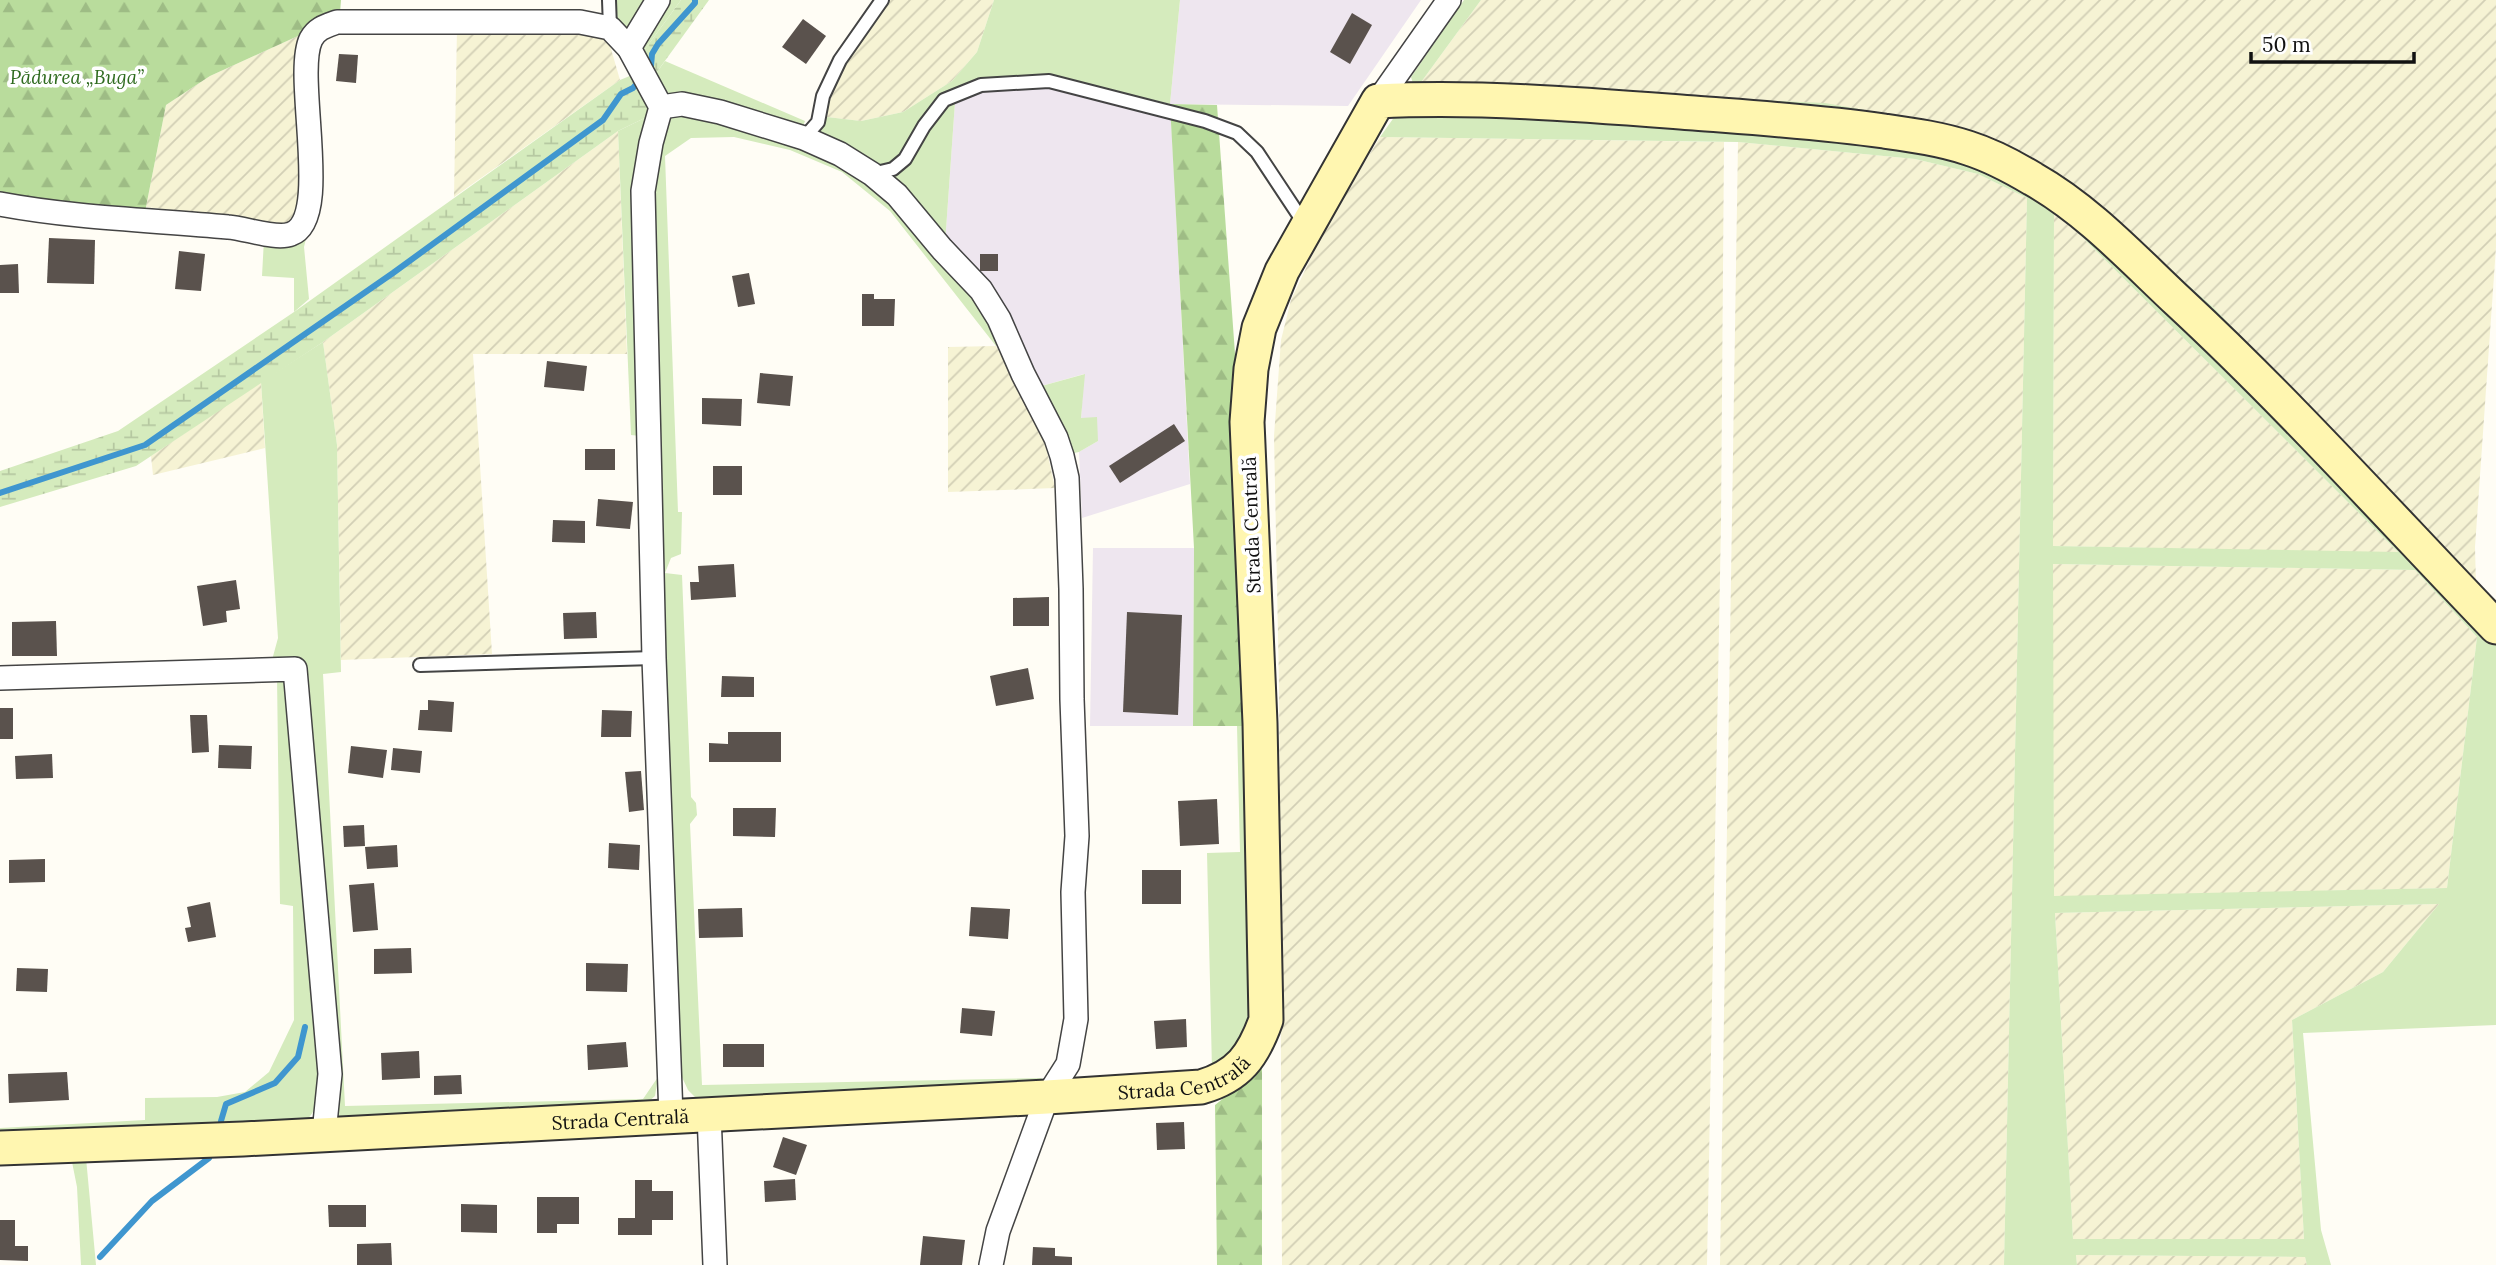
<svg xmlns="http://www.w3.org/2000/svg" width="2496" height="1265" viewBox="0 0 2496 1265" font-family="Lora,serif">
  <style>
    .industrial { fill: #eee6ef }
    .farmland { fill: url(#farmland-furrows) }
    .grass { fill: #d5ebbd; fill-rule: evenodd }
    .forest { fill: url(#forest-firs) }
    .wetland { fill: url(#wetland-marsh) }
    .lines { fill: none; stroke-linecap: round; stroke-linejoin: round }
    .stream { stroke: #3f96cf; stroke-width: 6 }
    .building { fill: #5a524d }
    .lane-casing { stroke: #444; stroke-width: 16 }
    .street-casing { stroke: #444; stroke-width: 26 }
    .secondary-casing { stroke: #333; stroke-width: 37 }
    .lane { stroke: #fff; stroke-width: 12 }
    .street { stroke: #fff; stroke-width: 23 }
    .secondary { stroke: #fff6b0; stroke-width: 33 }
    .labels { text-anchor: middle; stroke-width: 7; stroke-linejoin: round; paint-order: stroke }
    .park-label { font-size: 19px; font-style: italic; fill: #2f6b1f; stroke: #fff }
    .street-label { font-size: 19px; fill: #111; stroke: #fff }
  </style>
  <defs>
    <pattern id="farmland-furrows" width="10" height="10" patternUnits="userSpaceOnUse" patternTransform="scale(1.75)"><rect width="10" height="10" fill="#f6f3d4"/><path d="M-1 1l2-2M0 10L10 0M9 11l2-2" fill="none" stroke="#d2cfb5"/></pattern>
    <pattern id="forest-firs" width="22" height="20" patternUnits="userSpaceOnUse" patternTransform="scale(1.75)"><rect width="22" height="20" fill="#b9dc9c"/><path d="M5 1l3.5 6h-7zM16 11l3.5 6h-7z" fill="#9ebc85"/></pattern>
    <pattern id="wetland-marsh" width="20" height="14" patternUnits="userSpaceOnUse" patternTransform="scale(1.75)"><rect width="20" height="14" fill="#d5ebbd"/><path d="M1 5h8M5 5V1M11 12h8M15 12V8" fill="none" stroke="#b6c8a1"/></pattern>
  </defs>
  <rect width="100%" height="100%" fill="#fffdf5"/>
  <g class="industrial">
    <path d="M1180 0H1421L1348 106 1170 104Z"/>
    <path d="M1050 85 1171 117 1190 484 1082 518 1079 452 1098 441 1081 419 1084 374 1038 387 945 244 955 102 983 90Z"/>
    <path d="M1093 548H1194L1193 726H1090Z"/>
  </g>
  <g class="farmland">
    <path d="M888 0H994L977 52 952 81 903 112 861 121 827 117 830 93 847 61Z"/>
    <path d="M1481 0H2496V247L2475 547 2476 585 2213 307 2096 204 2029 158 1419 85Z"/>
    <path d="M457 28 586 32 609 42 620 80 454 197Z"/>
    <path d="M298 36 302 209 287 224 146 207 166 105 210 76Z"/>
    <path d="M618 131 627 354H473L492 654 341 660 337 445 323 342Z"/>
    <path d="M1380 137 1724 142 1721 523 1707 1265H1282L1279 685 1274 436 1281 340 1291 300 1324 230Z"/>
    <path d="M1738 142 1915 159 1978 174 2027 198 2004 1265H1720Z"/>
    <path d="M2054 209 2399 553 2053 546Z"/>
    <path d="M996 346 1042 428 1055 488 948 492V347Z"/>
    <path d="M261 382 265 448 153 475 151 456Z"/>
    <path d="M2052 564 2415 570 2477 637 2447 888 2054 897Z"/>
    <path d="M2439 904 2383 972 2292 1020 2304 1239 2073 1240 2055 913Z"/>
    <path d="M2076 1255 2305 1257 2307 1265H2077Z"/>
  </g>
  <g class="grass">
    <path d="M616 0H648L626 37 618 24Z"/>
    <path d="M662 0H681L640 56 644 29Z"/>
    <path d="M994 0H1180L1170 104 1048 75 943 97 921 119 908 146 896 161 875 166 812 136 827 117 861 121 903 112 952 81 977 52Z"/>
    <path d="M1464 0H1481L1419 85 1825 103 1955 126 2029 158 2096 204 2213 307 2394 497 2003 155 1415 90 1411 77Z"/>
    <path d="M665 61 805 121 801 131 671 96 654 76Z"/>
    <path d="M955 102 945 244 885 176C924 167 920 120 955 102Z"/>
    <path d="M1400 109 1908 141 2054 198 2496 636V1025L2303 1033 2321 1230 2331 1265H2307L2305 1257 2076 1255 2077 1265H2004L2027 198 1978 174 1915 159 1738 142 1380 137ZM2054 209 2398 552 2053 546ZM2053 564 2415 570 2477 637 2447 888 2054 896ZM2439 904 2383 972 2292 1020 2304 1239H2073L2055 913Z"/>
    <path d="M681 110 802 142 892 198 935 249 1000 334 996 346 890 211 842 172 790 150 734 137 691 138 665 156 678 512H682L681 554 671 558 665 573 682 575 691 797 696 803 697 815 690 824 702 1085 1042 1078 1036 1086 698 1100 688 1090 681 1075 660 606 650 198 667 117Z"/>
    <path d="M655 113 640 436 631 435 618 131Z"/>
    <path d="M308 230 304 247 309 299 294 312V278L262 276 264 239Z"/>
    <path d="M323 342 337 445 341 672 323 674 345 1106 643 1099 658 1077 655 1096 647 1103 339 1121 308 674 305 661 272 660 278 638 261 382Z"/>
    <path d="M1085 374 1081 418 1097 417 1098 441 1079 452 1069 454 1038 387Z"/>
    <path d="M277 677 288 685 323 1071C321 1093 320 1108 303 1124L0 1134V1128L145 1120V1098L217 1097 245 1092 269 1072 294 1020 293 906 280 904Z"/>
    <path d="M1237 726H1251L1250 1036 1212 1070 1207 853 1240 852Z"/>
    <path d="M71 1157 86 1158 96 1265H81L77 1187Z"/>
  </g>
  <g class="forest">
    <path d="M0 0H341L340 13 315 23 298 36 210 76 166 105 145 212 0 196Z"/>
    <path d="M1170 104 1217 105 1239 409 1251 726H1193L1194 548Z"/>
    <path d="M1262 1055V1265H1217L1215 1105 1249 1078Z"/>
  </g>
  <g class="wetland">
    <path d="M681 0H709L654 76 640 56Z"/>
    <path d="M637 73 655 113 618 131 323 342 136 466 0 507V471L118 431 294 312 620 80Z"/>
  </g>
  <g class="lines">
    <g class="stream">
      <path d="M647 71 651 66 652 54 658 44 695 3V0"/>
      <path d="M0 493 145 445 393 273 603 120 621 94 633 88 641 79"/>
      <path d="M221 1121 226 1104 275 1083 298 1057 305 1027"/>
      <path d="M100 1257 152 1201 209 1158"/>
    </g>
  </g>
  <g class="building">
    <path d="M1352 13 1372 25 1350 64 1330 52Z"/>
    <path d="M803 19 826 36 806 64 782 47Z"/>
    <path d="M339 54 358 55 356 83 336 81Z"/>
    <path d="M49 238 95 240 94 284 47 283Z"/>
    <path d="M179 251 205 254 201 291 175 289Z"/>
    <rect x="980" y="254" width="18" height="17"/>
    <path d="M18 264 19 293H0V265Z"/>
    <path d="M749 273 755 304 738 307 732 276Z"/>
    <path d="M862 294H874V299H895L894 326H862Z"/>
    <path d="M547 361 587 366 584 391 544 387Z"/>
    <path d="M760 373 793 376 790 406 757 403Z"/>
    <path d="M702 398 742 399 741 426 702 424Z"/>
    <path d="M1174 424 1185 441 1120 483 1109 466Z"/>
    <rect x="585" y="449" width="30" height="21"/>
    <rect x="713" y="466" width="29" height="29"/>
    <path d="M598 499 633 502 630 529 596 526Z"/>
    <path d="M553 520 585 521V543L552 542Z"/>
    <path d="M734 564 736 597 691 600 690 582H699L698 566Z"/>
    <path d="M236 580 240 609 226 611 227 622 203 626 197 586Z"/>
    <path d="M1049 597V626H1013V598Z"/>
    <path d="M596 612 597 638 564 639 563 613Z"/>
    <path d="M1127 612 1182 615 1178 715 1123 712Z"/>
    <path d="M56 621 57 656H12V622Z"/>
    <path d="M1028 668 1034 699 996 706 990 676Z"/>
    <path d="M722 676 754 677V697H721Z"/>
    <path d="M428 700 454 702 452 732 418 730 420 710H428Z"/>
    <rect x="0" y="708" width="13" height="31"/>
    <path d="M602 710 632 711 631 737H601Z"/>
    <path d="M190 715H207L209 752 192 753Z"/>
    <path d="M728 732H781V762H709V743L728 744Z"/>
    <path d="M219 745 252 746 251 769 218 768Z"/>
    <path d="M351 746 387 750 383 778 348 773Z"/>
    <path d="M393 748 422 751 420 773 391 770Z"/>
    <path d="M52 754 53 778 16 779 15 756Z"/>
    <path d="M641 771 644 810 629 812 625 772Z"/>
    <path d="M1217 799 1219 844 1180 846 1178 801Z"/>
    <path d="M733 808H776L775 837 733 836Z"/>
    <path d="M364 825 365 846 344 847 343 826Z"/>
    <path d="M609 843 640 845 639 870 608 868Z"/>
    <path d="M397 845 398 867 367 869 365 847Z"/>
    <path d="M45 859V882L9 883V860Z"/>
    <rect x="1142" y="870" width="39" height="34"/>
    <path d="M374 883 378 930 353 932 349 885Z"/>
    <path d="M210 902 216 937 188 942 185 928 191 927 187 907Z"/>
    <path d="M971 907 1010 909 1008 939 969 936Z"/>
    <path d="M742 908 743 937 699 938 698 909Z"/>
    <path d="M411 948 412 973 374 974V949Z"/>
    <path d="M586 963 628 964 627 992 586 991Z"/>
    <path d="M17 968 48 969 47 992 16 991Z"/>
    <path d="M962 1008 995 1011 992 1036 960 1033Z"/>
    <path d="M1186 1019 1187 1047 1156 1049 1154 1021Z"/>
    <path d="M626 1042 628 1067 588 1070 587 1045Z"/>
    <rect x="723" y="1044" width="41" height="23"/>
    <path d="M419 1051 420 1078 382 1080 381 1053Z"/>
    <path d="M67 1072 69 1100 9 1103 8 1074Z"/>
    <path d="M461 1075 462 1094 434 1095V1076Z"/>
    <path d="M1184 1122 1185 1149 1157 1150 1156 1123Z"/>
    <path d="M783 1137 807 1145 796 1175 773 1167Z"/>
    <path d="M795 1179 796 1200 765 1202 764 1181Z"/>
    <path d="M635 1180H652V1191H673V1220H652V1235H618V1218H635Z"/>
    <path d="M537 1197H579V1224H557V1233H537Z"/>
    <path d="M461 1204 497 1205V1233L461 1232Z"/>
    <path d="M328 1205H366V1227H329Z"/>
    <path d="M0 1220H15V1246H28V1261L0 1260Z"/>
    <path d="M923 1236 965 1240 962 1265H920Z"/>
    <path d="M391 1243 392 1265H357V1244Z"/>
    <path d="M1033 1247 1055 1248V1256L1072 1257V1265H1032Z"/>
  </g>
  <g class="lines">
    <defs>
      <g id="lane">
        <path d="M609 0 610 28"/>
        <path d="M804 138 818 122 823 96 840 60 882 0"/>
        <path d="M872 174 893 169 905 159 924 126 944 100 981 85 1049 81 1205 121 1237 133 1257 152 1304 223"/>
        <path d="M420 665 654 658"/>
      </g>
      <g id="street">
        <path d="M629 48 658 0"/>
        <path d="M1378 101 1449 0"/>
        <path d="M661 107 682 104 720 112 804 138 840 154 872 174 897 195 942 249 981 290 999 319 1023 374 1056 438 1062 456 1067 478 1071 589 1072 699 1077 836 1073 892 1076 1019 1068 1064 1047 1097 998 1231 991 1265"/>
        <path d="M0 204C75 218 152 220 228 227 245 228 276 240 291 234 333 219 293 76 311 39 317 28 326 26 337 22H580L610 28 629 48 661 107 651 143 643 191 654 658 671 1116"/>
        <path d="M0 678 295 669 330 1074 324 1133"/>
        <path d="M709 1114 715 1265"/>
      </g>
      <g id="secondary">
        <path id="s1" d="M0 1148 243 1139 1047 1097 1201 1087C1239 1076 1253 1056 1266 1020L1260 723 1247 422 1251 369 1259 328 1282 271 1378 101C1483 96 1589 105 1694 113 1758 118 1821 122 1884 131 1912 135 1941 139 1968 148 1990 155 2013 167 2033 179 2088 210 2133 259 2179 302 2290 405 2391 518 2496 627"/>
      </g>
    </defs>
    <use href="#lane" class="lane-casing"/>
    <use href="#street" class="street-casing"/>
    <use href="#secondary" class="secondary-casing"/>
    <use href="#lane" class="lane"/>
    <use href="#street" class="street"/>
    <use href="#secondary" class="secondary"/>
  </g>
  <g class="labels">
    <g class="park-label">
      <text x="77" y="84">Pădurea „Buga”</text>
    </g>
    <g class="street-label">
      <text transform="translate(1251 525) rotate(-92)" y="7">Strada Centrală</text>
      <text dy="7" stroke="none"><textPath href="#s1" startOffset="1188">Strada Centrală</textPath></text>
      <text dy="7" stroke="none"><textPath href="#s1" startOffset="621">Strada Centrală</textPath></text>
    </g>
  </g>
  <path d="M2251 52v10h163v-10" fill="none" stroke="#111111" stroke-width="3.5"/>
  <text x="2262" y="52" font-size="21" fill="#111111" stroke="#ffffff" stroke-width="5" paint-order="stroke">50 m</text>
</svg>
